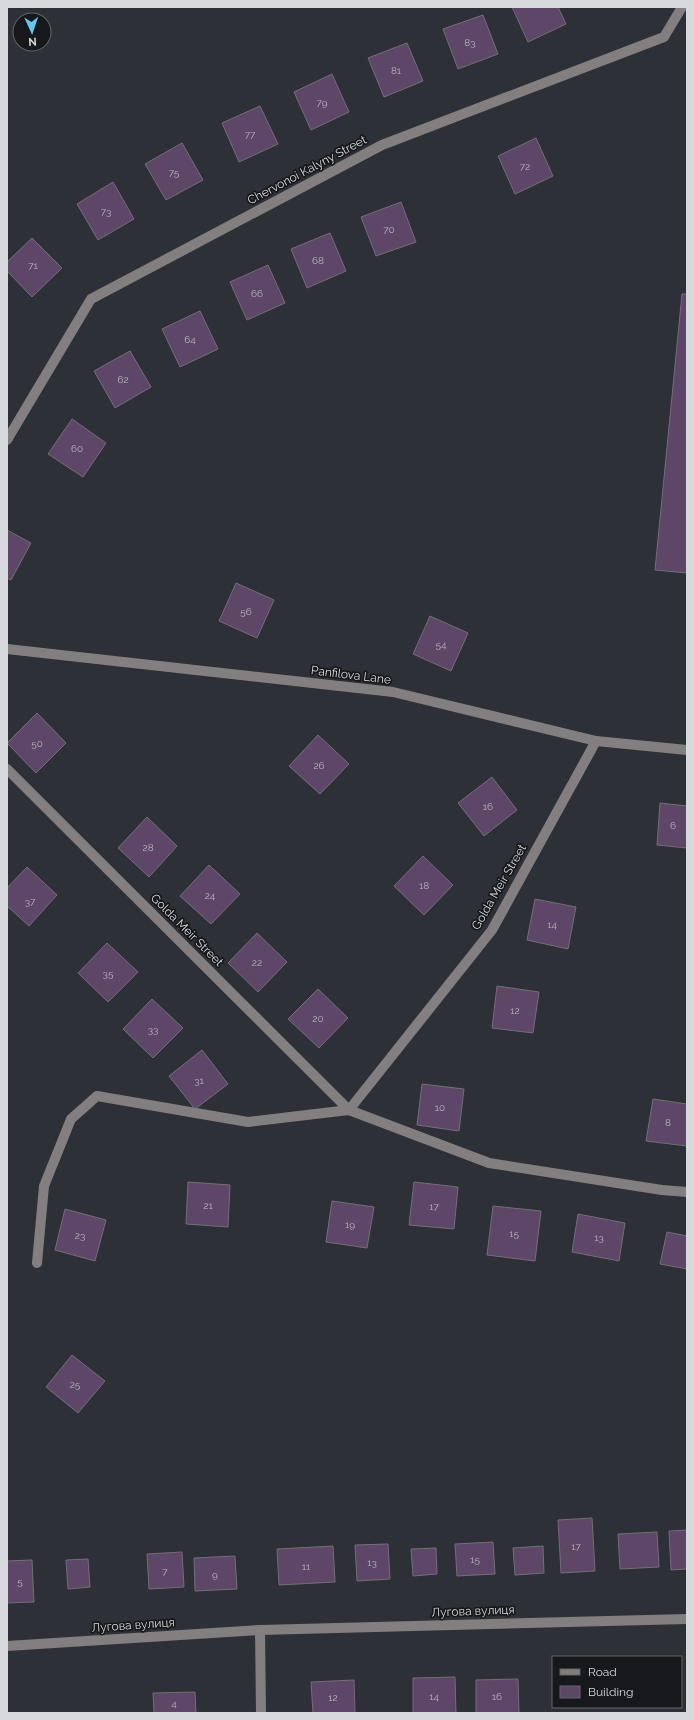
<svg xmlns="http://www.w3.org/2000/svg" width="694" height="1720" viewBox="0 0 694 1720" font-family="Raleway,sans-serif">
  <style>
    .building { fill: #5e4668; stroke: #736f76 }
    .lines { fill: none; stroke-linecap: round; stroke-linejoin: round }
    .minor { stroke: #837e7f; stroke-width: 10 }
    .labels { text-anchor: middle; stroke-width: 3.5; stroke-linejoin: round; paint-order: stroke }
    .number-label { font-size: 10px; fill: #b9b4c0 }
    .street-label { font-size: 12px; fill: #d7d9dd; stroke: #17181b }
  </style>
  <rect width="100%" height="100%" fill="#2d3036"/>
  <g class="building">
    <path d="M512 7H558L566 24 528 42Z"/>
    <path d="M483 15 498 54 458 69 443 29Z"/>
    <path d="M407 43 423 81 384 97 368 58Z"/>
    <path d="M332 74 349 112 311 130 294 92Z"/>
    <path d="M260 106 278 144 239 162 222 123Z"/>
    <path d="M536 138 553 176 515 194 498 156Z"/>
    <path d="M182 143 203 180 166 200 145 164Z"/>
    <path d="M113 182 134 219 98 240 77 204Z"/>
    <path d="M401 202 416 242 376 256 361 217Z"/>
    <path d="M330 233 346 271 307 288 291 249Z"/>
    <path d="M32 238 62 268 32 297 7 271V262Z"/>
    <path d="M268 265 285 303 247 320 230 282Z"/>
    <path d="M682 294H687V573L655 570Z"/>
    <path d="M200 311 218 349 180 367 162 329Z"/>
    <path d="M130 351 151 387 115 408 94 371Z"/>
    <path d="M72 419 106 443 83 477 48 454Z"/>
    <path d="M7 530 31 543 11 580 7 578Z"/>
    <path d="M236 583 274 600 257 638 219 621Z"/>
    <path d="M430 616 468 633 451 671 413 654Z"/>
    <path d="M37 713 66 743 36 773 7 743Z"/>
    <path d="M318 735 349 764 320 794 289 766Z"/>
    <path d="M492 777 517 810 484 836 458 803Z"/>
    <path d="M660 803 687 806V848L657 845Z"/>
    <path d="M147 817 177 846 149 877 118 848Z"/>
    <path d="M423 856 453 885 424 915 394 886Z"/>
    <path d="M209 865 240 894 211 924 180 896Z"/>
    <path d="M27 867 57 895 29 926 7 906V888Z"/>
    <path d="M535 899 576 907 568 949 527 940Z"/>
    <path d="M257 933 287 962 258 992 228 963Z"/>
    <path d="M107 943 138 972 108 1002 78 973Z"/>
    <path d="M497 986 539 992 533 1033 492 1028Z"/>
    <path d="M318 989 348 1018 319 1048 288 1019Z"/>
    <path d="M152 999 183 1028 153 1058 123 1029Z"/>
    <path d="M202 1050 228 1084 195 1109 169 1076Z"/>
    <path d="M422 1084 464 1089 459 1131 417 1125Z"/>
    <path d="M653 1099 687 1104V1146L646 1141Z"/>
    <path d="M188 1182 230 1185 228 1227 186 1224Z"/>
    <path d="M414 1182 458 1187 454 1229 409 1225Z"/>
    <path d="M332 1201 374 1207 367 1248 326 1242Z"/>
    <path d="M493 1206 541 1211 535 1261 487 1255Z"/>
    <path d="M65 1209 106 1220 95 1261 55 1250Z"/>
    <path d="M578 1214 625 1223 619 1261 572 1252Z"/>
    <path d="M667 1232 687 1236V1269L660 1264Z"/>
    <path d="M72 1355 105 1381 78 1413 46 1387Z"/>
    <path d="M592 1518 595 1571 561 1573 558 1520Z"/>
    <path d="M687 1530V1569L671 1570 669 1531Z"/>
    <path d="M657 1532 659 1567 620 1569 618 1534Z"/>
    <path d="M493 1542 495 1574 457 1576 455 1544Z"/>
    <path d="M388 1544 390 1579 357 1581 355 1545Z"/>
    <path d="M333 1546 335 1582 279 1585 277 1549Z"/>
    <path d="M543 1546 544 1573 515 1575 513 1548Z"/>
    <path d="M436 1548 437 1574 413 1576 411 1549Z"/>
    <path d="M182 1552 184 1587 149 1589 147 1554Z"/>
    <path d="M235 1556 237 1589 195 1591 194 1558Z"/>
    <path d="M88 1559 90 1587 68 1589 66 1560Z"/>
    <path d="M32 1560 34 1602 7 1603V1561Z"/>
    <path d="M455 1677 456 1713H413V1678Z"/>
    <path d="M518 1679 519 1713H476V1680Z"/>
    <path d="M354 1680 355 1713H313L311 1682Z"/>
    <path d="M195 1692 196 1713H154L153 1693Z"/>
  </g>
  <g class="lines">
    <g class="minor">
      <path d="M7 440 91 299 382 145 664 37 682 7"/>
      <path d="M7 649 393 692 596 741 687 750"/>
      <path d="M7 769 349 1110 489 1163 662 1190 687 1192"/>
      <path d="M37 1263 44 1186 71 1119 97 1096 248 1122 349 1110 492 930 596 741"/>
      <path d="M260 1630 261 1713"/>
      <path d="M7 1646 260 1630 687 1619"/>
    </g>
  </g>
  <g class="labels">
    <g class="number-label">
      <text x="470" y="46">83</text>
      <text x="396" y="74">81</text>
      <text x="322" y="106">79</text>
      <text x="250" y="138">77</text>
      <text x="525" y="170">72</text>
      <text x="174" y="176">75</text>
      <text x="106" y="215">73</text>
      <text x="389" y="233">70</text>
      <text x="318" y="264">68</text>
      <text x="33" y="269">71</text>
      <text x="257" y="297">66</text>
      <text x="190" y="343">64</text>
      <text x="123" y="383">62</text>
      <text x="77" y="452">60</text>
      <text x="246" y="615">56</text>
      <text x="441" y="648">54</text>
      <text x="37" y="747">50</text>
      <text x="319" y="769">26</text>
      <text x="488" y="810">16</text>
      <text x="673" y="829">6</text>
      <text x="148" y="851">28</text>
      <text x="424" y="889">18</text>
      <text x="210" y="899">24</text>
      <text x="30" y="905">37</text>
      <text x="552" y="928">14</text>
      <text x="257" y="966">22</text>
      <text x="108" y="977">35</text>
      <text x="515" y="1014">12</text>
      <text x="318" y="1022">20</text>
      <text x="153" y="1033">33</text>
      <text x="199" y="1084">31</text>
      <text x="440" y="1111">10</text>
      <text x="668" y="1126">8</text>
      <text x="208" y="1209">21</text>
      <text x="434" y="1210">17</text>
      <text x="350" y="1228">19</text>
      <text x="514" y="1237">15</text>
      <text x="80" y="1239">23</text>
      <text x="599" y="1241">13</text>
      <text x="75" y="1388">25</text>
      <text x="576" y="1550">17</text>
      <text x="475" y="1563">15</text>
      <text x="372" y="1566">13</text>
      <text x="306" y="1570">11</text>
      <text x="165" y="1575">7</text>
      <text x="215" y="1578">9</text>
      <text x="20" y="1585">5</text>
      <text x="434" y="1700">14</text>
      <text x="497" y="1700">16</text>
      <text x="333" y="1701">12</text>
      <text x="174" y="1707">4</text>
    </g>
    <g class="street-label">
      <text transform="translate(307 170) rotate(-28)" y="4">Chervonoi Kalyny Street</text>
      <text transform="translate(351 675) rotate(7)" y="4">Panfilova Lane</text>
      <text transform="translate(499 887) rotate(-60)" y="4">Golda Meir Street</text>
      <text transform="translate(187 930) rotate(45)" y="4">Golda Meir Street</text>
      <text transform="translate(473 1611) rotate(-2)" y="4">Лугова вулиця</text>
      <text transform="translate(133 1625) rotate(-4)" y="4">Лугова вулиця</text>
    </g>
  </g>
  <rect width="694" height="1720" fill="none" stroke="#d7d9dd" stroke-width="16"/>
  <rect x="552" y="1656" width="130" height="52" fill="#17181b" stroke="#646569"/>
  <rect x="560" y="1669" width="20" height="6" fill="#837e7f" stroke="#646569"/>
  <text x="588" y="1676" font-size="12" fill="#d7d9dd">Road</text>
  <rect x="560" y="1686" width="20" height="12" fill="#5e4668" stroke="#646569"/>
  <text x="588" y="1696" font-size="12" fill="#d7d9dd">Building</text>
  <g transform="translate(32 32) rotate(177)"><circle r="19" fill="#17181b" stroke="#646569"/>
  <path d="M0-3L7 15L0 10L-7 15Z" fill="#64c5ee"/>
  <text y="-6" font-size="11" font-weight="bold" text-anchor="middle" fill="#d7d9dd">N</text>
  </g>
</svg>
